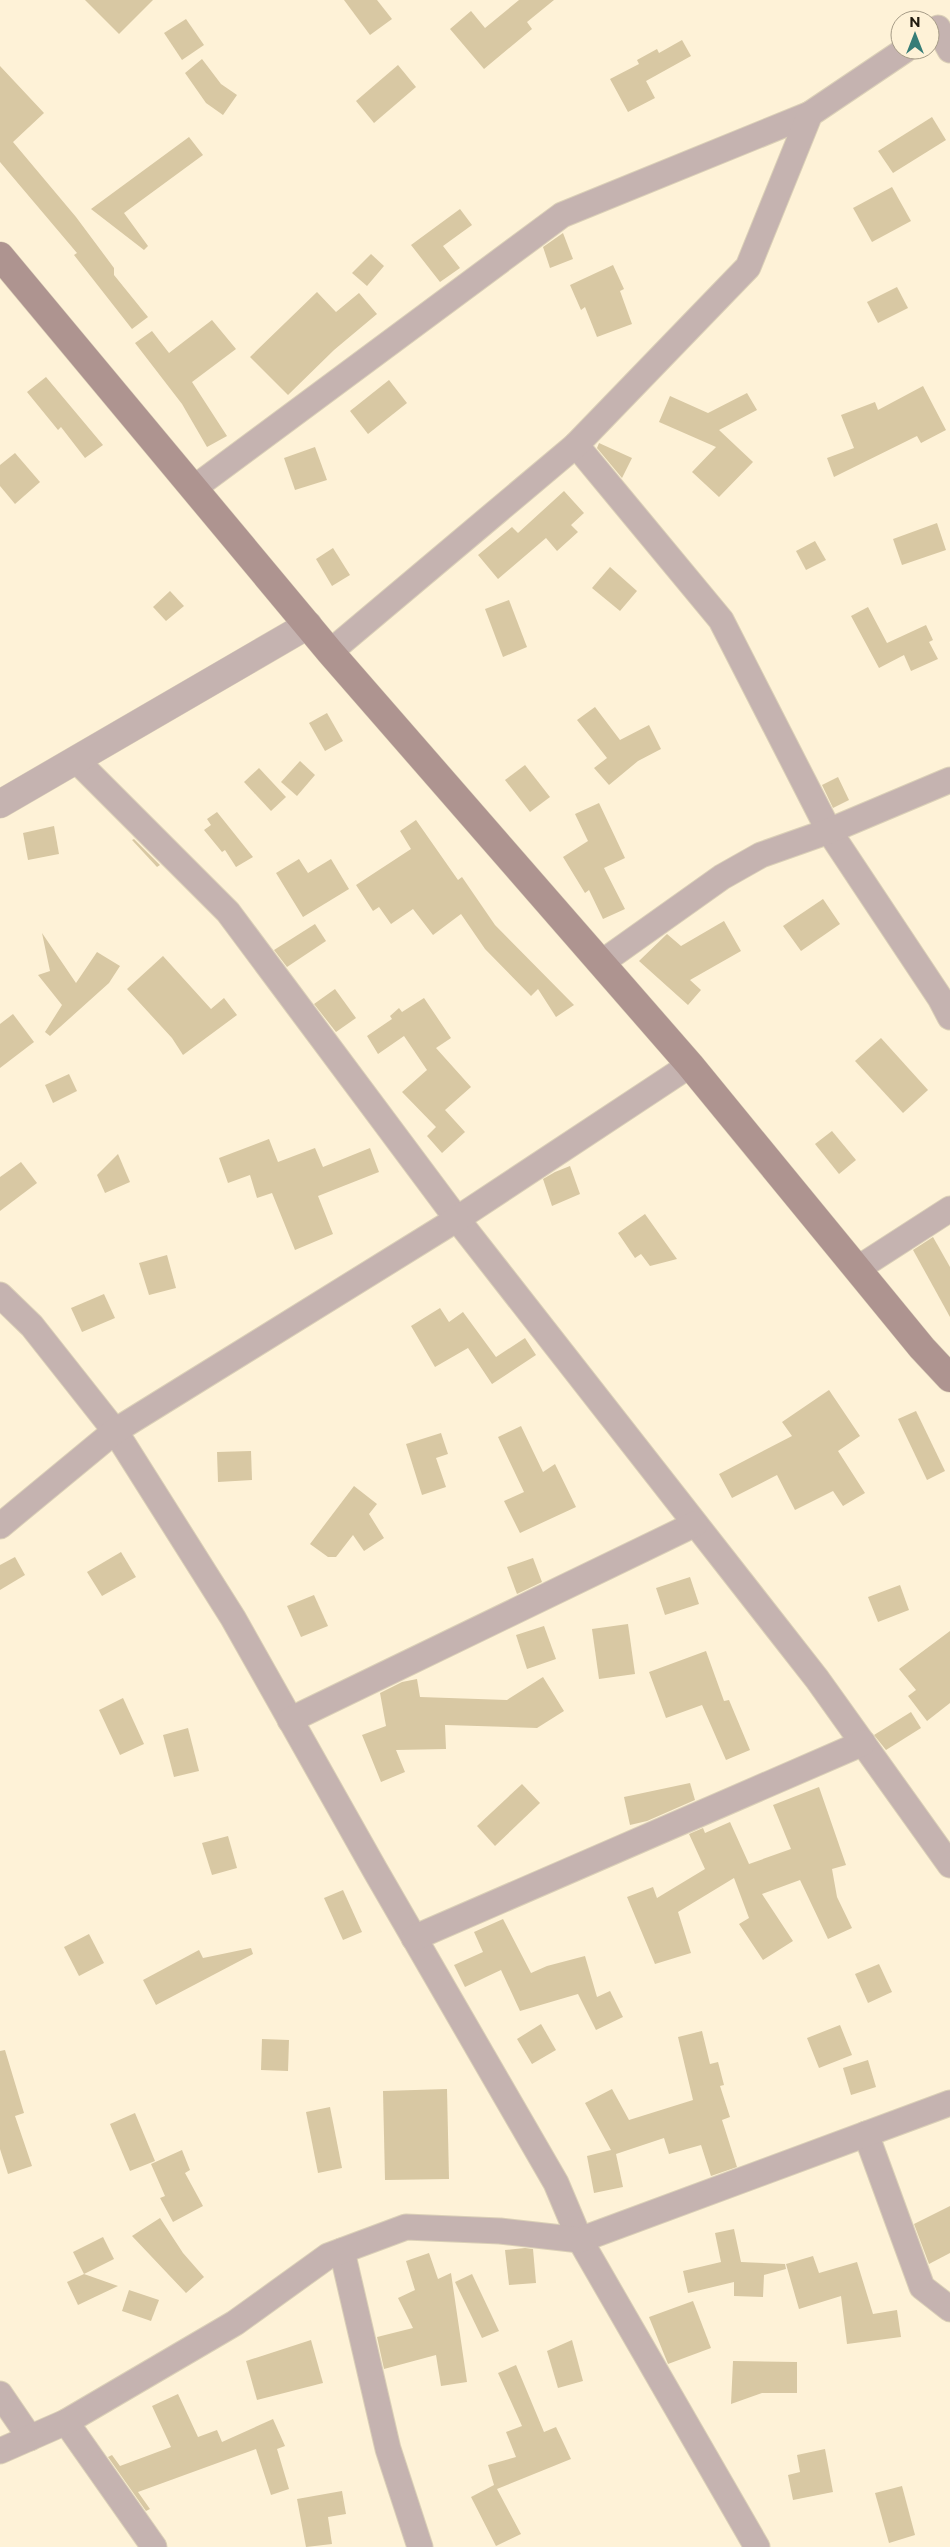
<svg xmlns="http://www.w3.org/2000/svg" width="950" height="2547" viewBox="0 0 950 2547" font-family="Montserrat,sans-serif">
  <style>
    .building { fill: #d8c8a3 }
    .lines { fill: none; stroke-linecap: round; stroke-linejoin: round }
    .minor-casing { stroke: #dbd0b7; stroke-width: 27 }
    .tertiary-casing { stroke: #dbd0b7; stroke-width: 29 }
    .secondary-casing { stroke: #dbd0b7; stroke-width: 29 }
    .minor { stroke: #c5b3b0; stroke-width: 25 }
    .tertiary { stroke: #c5b3b0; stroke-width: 28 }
    .secondary { stroke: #ae9490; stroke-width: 28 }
  </style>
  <rect width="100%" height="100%" fill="#fef2d7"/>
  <g class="building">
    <path d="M85 0H153L119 34Z"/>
    <path d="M344 0H377L392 19 370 35Z"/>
    <path d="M519 0H554L527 22 532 29 484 69 450 29 471 11 485 28Z"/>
    <path d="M186 19 204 45 182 60 164 33Z"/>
    <path d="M682 40 691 56 646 81 655 98 628 112 610 79 639 64 637 60 657 49 659 53Z"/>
    <path d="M202 59 221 84 237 95 223 115 206 103 185 73Z"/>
    <path d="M398 65 416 87 374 123 356 101Z"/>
    <path d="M0 66 44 113 13 142 76 217 114 268V275L148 317 132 329 74 255 77 253 0 162Z"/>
    <path d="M932 117 946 140 893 173 878 151Z"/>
    <path d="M189 137 203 155 124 213 148 246 144 250 91 209Z"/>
    <path d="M892 187 911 221 872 242 853 208Z"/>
    <path d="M460 209 472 225 443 246 460 268 440 282 411 245Z"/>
    <path d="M563 233 573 259 550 268 543 247Z"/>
    <path d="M371 254 384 266 367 286 352 273Z"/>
    <path d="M613 265 624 289 620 291 632 324 597 337 585 307 581 310 570 285Z"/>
    <path d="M897 287 908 308 878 323 867 302Z"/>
    <path d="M317 292 336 312 359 293 377 314 334 350 288 395 250 357Z"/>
    <path d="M212 320 236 349 192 382 227 436 207 447 182 404 135 343 152 331 169 353Z"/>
    <path d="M46 377 103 445 85 458 61 427 58 430 27 392Z"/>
    <path d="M389 380 407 403 368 434 350 411Z"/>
    <path d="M923 386 946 430 921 443 917 436 834 477 827 458 854 448 841 415 875 402 878 410Z"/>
    <path d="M747 393 757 410 719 430 753 462 719 497 692 472 716 447 659 422 670 396 708 413Z"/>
    <path d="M599 443 632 458 622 478 597 448Z"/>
    <path d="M315 447 327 480 295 490 284 458Z"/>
    <path d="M15 453 40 482 15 504 0 486V465Z"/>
    <path d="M564 491 584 513 571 525 578 532 557 551 546 538 498 579 478 555 512 527 518 533Z"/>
    <path d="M937 523 946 550 902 565 893 539Z"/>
    <path d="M815 541 826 560 806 570 796 551Z"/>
    <path d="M333 548 350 575 332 586 316 559Z"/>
    <path d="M610 567 637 591 620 611 592 588Z"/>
    <path d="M170 591 184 606 166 621 153 607Z"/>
    <path d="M509 600 527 647 503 657 485 609Z"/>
    <path d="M868 607 887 643 926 625 933 640 929 642 938 659 911 671 904 655 879 668 851 616Z"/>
    <path d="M595 707 620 740 649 725 661 749 638 761 609 785 594 768 607 758 577 720Z"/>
    <path d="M327 713 343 741 325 751 309 723Z"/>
    <path d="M300 761 315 775 297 796 281 782Z"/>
    <path d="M525 765 550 797 530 812 505 780Z"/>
    <path d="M259 768 286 797 271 811 244 782Z"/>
    <path d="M838 777 849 800 833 808 822 785Z"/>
    <path d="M599 803 625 858 604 868 625 909 603 919 589 890 585 893 563 857 588 841 575 814Z"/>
    <path d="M217 812 253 857 236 867 225 850 222 852 204 830 211 825 207 819Z"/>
    <path d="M416 820 458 880 462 877 495 925 574 1005 556 1017 538 989 531 996 485 949 461 914 433 935 413 909 391 924 379 907 373 911 356 885 411 849 400 831Z"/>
    <path d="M54 826 59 854 28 860 23 833Z"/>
    <path d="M134 839 160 865 157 867 132 840Z"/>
    <path d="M299 859 308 873 331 859 349 889 303 917 276 873Z"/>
    <path d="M823 899 840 924 801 951 783 926Z"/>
    <path d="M724 921 741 951 690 980 701 990 688 1005 639 961 667 934 681 946Z"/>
    <path d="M315 924 326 941 287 967 274 950Z"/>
    <path d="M42 933 76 983 97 952 120 966 109 983 50 1036 45 1032 62 1005 38 975 50 971Z"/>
    <path d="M163 956 211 1009 224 998 237 1015 183 1055 172 1038 127 989Z"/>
    <path d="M335 989 356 1018 336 1032 314 1004Z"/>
    <path d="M424 998 451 1038 436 1048 471 1087 445 1110 465 1132 442 1153 427 1136 436 1127 402 1092 427 1070 404 1036 378 1054 367 1036 392 1019 390 1016 399 1008 402 1012Z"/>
    <path d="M13 1014 34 1042 0 1068V1024Z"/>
    <path d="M881 1038 928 1090 903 1113 855 1061Z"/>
    <path d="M69 1074 77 1091 53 1103 45 1085Z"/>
    <path d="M832 1131 856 1160 839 1174 815 1144Z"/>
    <path d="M269 1139 278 1162 315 1148 323 1167 370 1148 379 1172 318 1196 333 1234 295 1250 272 1193 257 1198 250 1175 228 1183 219 1158Z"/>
    <path d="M118 1154 130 1182 105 1193 97 1175Z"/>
    <path d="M21 1162 37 1183 0 1211V1177Z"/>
    <path d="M570 1166 580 1194 552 1206 543 1179 555 1172Z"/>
    <path d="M645 1214 677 1259 650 1266 641 1254 635 1258 618 1233Z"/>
    <path d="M933 1237 950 1267V1317L913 1250Z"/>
    <path d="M167 1255 176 1288 149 1295 139 1263Z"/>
    <path d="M104 1294 115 1318 82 1332 71 1308Z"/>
    <path d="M440 1308 449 1322 463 1312 496 1357 525 1338 536 1355 492 1384 468 1348 435 1367 411 1326Z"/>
    <path d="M829 1390 860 1436 838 1451 865 1493 843 1506 833 1491 795 1510 777 1475 732 1498 719 1474 792 1436 782 1422Z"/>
    <path d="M916 1411 945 1471 927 1480 898 1419Z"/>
    <path d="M521 1426 543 1472 555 1464 576 1507 520 1533 504 1501 524 1492 498 1437Z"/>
    <path d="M441 1433 448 1454 436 1458 446 1487 422 1495 406 1444Z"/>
    <path d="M251 1451 252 1480 218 1482 217 1452Z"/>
    <path d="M354 1486 377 1504 369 1514 384 1538 364 1551 353 1535 336 1557H328L310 1544Z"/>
    <path d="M121 1552 136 1577 102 1596 87 1572Z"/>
    <path d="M15 1557 25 1575 0 1590V1565Z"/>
    <path d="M533 1558 542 1582 517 1594 507 1567Z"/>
    <path d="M690 1577 699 1604 665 1615 656 1588Z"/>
    <path d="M900 1585 909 1610 878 1622 868 1597Z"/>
    <path d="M314 1595 328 1626 301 1637 287 1606Z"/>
    <path d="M628 1624 635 1674 599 1679 592 1629Z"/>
    <path d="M544 1626 556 1659 527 1669 516 1635Z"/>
    <path d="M950 1631V1703L927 1721 908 1696 916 1690 899 1669Z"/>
    <path d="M706 1651 724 1701 729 1700 750 1750 726 1760 702 1705 666 1718 649 1672Z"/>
    <path d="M543 1677 564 1711 537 1728 445 1725 446 1749 396 1750 405 1772 381 1782 362 1735 386 1726 380 1693 402 1682 417 1679 420 1697 507 1700Z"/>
    <path d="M123 1698 144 1744 120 1755 99 1710Z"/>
    <path d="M911 1712 921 1728 886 1750 874 1735Z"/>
    <path d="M188 1728 199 1771 174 1777 163 1735Z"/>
    <path d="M690 1783 695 1800 647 1821 630 1825 624 1797Z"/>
    <path d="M522 1784 540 1803 495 1846 477 1826Z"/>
    <path d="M819 1787 846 1865 832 1869 837 1897 852 1928 828 1939 800 1880 762 1894 793 1941 763 1960 739 1924 749 1918 734 1878 678 1912 691 1953 655 1964 627 1897 653 1887 657 1898 705 1869 689 1834 703 1828 705 1833 730 1822 749 1864 791 1849 773 1805Z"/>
    <path d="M228 1836 237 1868 212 1875 202 1843Z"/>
    <path d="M343 1890 362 1932 343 1940 324 1898Z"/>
    <path d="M503 1919 531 1973 547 1966 585 1956 597 1997 610 1991 623 2017 596 2030 578 1994 520 2011 501 1970 465 1987 454 1965 483 1952 474 1932Z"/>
    <path d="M89 1934 104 1963 79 1976 64 1947Z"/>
    <path d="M251 1948 253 1954 156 2005 143 1980 199 1950 203 1958Z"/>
    <path d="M879 1964 892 1992 868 2003 855 1974Z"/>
    <path d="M541 2024 556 2050 532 2064 517 2039Z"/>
    <path d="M840 2025 852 2055 819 2068 807 2038Z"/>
    <path d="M702 2031 710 2064 718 2062 724 2085 720 2086 730 2117 722 2120 737 2167 711 2176 701 2145 669 2154 664 2138 616 2154 623 2187 594 2193 587 2156 611 2150 585 2103 612 2089 629 2120 693 2100 678 2037Z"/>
    <path d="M262 2039 289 2040 288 2071 261 2070Z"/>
    <path d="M5 2050 24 2113 15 2116 32 2166 8 2174 0 2149V2051Z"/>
    <path d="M868 2060 876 2087 851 2095 843 2068Z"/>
    <path d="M447 2089 449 2179 385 2180 383 2091Z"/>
    <path d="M330 2107 342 2168 318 2173 306 2112Z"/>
    <path d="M135 2113 155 2161 130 2171 110 2124Z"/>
    <path d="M182 2150 190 2170 185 2173 203 2206 173 2222 160 2198 165 2196 151 2164Z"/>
    <path d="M950 2206V2253L929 2264 914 2224Z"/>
    <path d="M160 2218 183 2253 204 2277 186 2293 132 2236Z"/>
    <path d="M734 2229 741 2262 785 2264 786 2269 764 2275 763 2297 734 2296V2282L688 2293 683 2271 721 2262 715 2233Z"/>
    <path d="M103 2237 114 2259 84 2274 73 2252Z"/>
    <path d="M525 2248 533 2249 536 2283 509 2285 505 2250Z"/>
    <path d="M429 2253 438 2279 451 2273 467 2382 441 2386 436 2355 384 2369 377 2337 413 2328 398 2298 415 2290 406 2261Z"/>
    <path d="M813 2256 819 2273 857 2262 873 2314 897 2310 901 2337 847 2344 841 2296 799 2309 786 2264Z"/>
    <path d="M84 2274 118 2286 78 2305 67 2282Z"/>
    <path d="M472 2274 499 2331 482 2338 455 2282Z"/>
    <path d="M129 2290 159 2300 151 2321 122 2311Z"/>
    <path d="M693 2301 711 2348 668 2364 649 2317Z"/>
    <path d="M311 2340 323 2383 257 2400 246 2361Z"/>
    <path d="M572 2340 583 2381 558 2388 547 2351Z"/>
    <path d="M733 2361 797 2362V2393H762L731 2404Z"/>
    <path d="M516 2365 544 2432 556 2427 571 2459 497 2489 521 2534 496 2546 471 2497 494 2485 488 2465 516 2457 506 2432 522 2426 498 2373Z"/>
    <path d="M178 2394 198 2437 217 2430 222 2442 273 2419 285 2446 277 2449 289 2489 271 2495 256 2449 138 2492 150 2509 146 2511 108 2457 112 2455 120 2466 171 2447 152 2406Z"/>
    <path d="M825 2449 833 2492 793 2500 788 2475 800 2472 797 2455Z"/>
    <path d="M902 2486 915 2535 889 2543 875 2493Z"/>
    <path d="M342 2491 346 2514 328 2517 332 2544 306 2547 297 2499Z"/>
  </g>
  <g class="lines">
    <defs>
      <g id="minor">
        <path d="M938 28 950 50"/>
        <path d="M576 445 721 620 829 831 940 998 950 1017"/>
        <path d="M194 488 562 215 810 114"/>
        <path d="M330 652 576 445 748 267 810 114 905 50"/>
        <path d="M76 760 228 912 457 1219 817 1679 950 1865"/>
        <path d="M601 963 722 877 761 855 829 831 950 780"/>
        <path d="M857 1269 950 1209"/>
        <path d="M0 1295 32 1326 115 1431 233 1618 375 1870 556 2183 580 2240 757 2547"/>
        <path d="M0 1526 115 1431 457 1219 690 1065"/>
        <path d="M290 1720 695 1524"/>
        <path d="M414 1938 863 1743"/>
        <path d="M866 2134 922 2287 950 2309"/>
        <path d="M342 2251 388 2449 420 2547"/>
        <path d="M0 2394 30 2438"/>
        <path d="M66 2422 154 2547"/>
        <path d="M0 2451 66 2422 235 2323 328 2256 406 2227 500 2231 580 2240 950 2103"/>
      </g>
      <path id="tertiary" d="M0 804 308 625"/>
      <path id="secondary" d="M0 256 330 652 690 1065 922 1348 950 1378"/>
    </defs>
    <use href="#minor" class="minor-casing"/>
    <use href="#tertiary" class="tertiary-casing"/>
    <use href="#secondary" class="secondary-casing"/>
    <use href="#minor" class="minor"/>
    <use href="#tertiary" class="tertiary"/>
    <use href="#secondary" class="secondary"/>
  </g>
  <g transform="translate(915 35)"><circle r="24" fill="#fef2d7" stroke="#a69c87"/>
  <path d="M0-4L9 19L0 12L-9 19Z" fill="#367d77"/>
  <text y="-8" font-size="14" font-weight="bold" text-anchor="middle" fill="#211c10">N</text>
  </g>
</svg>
